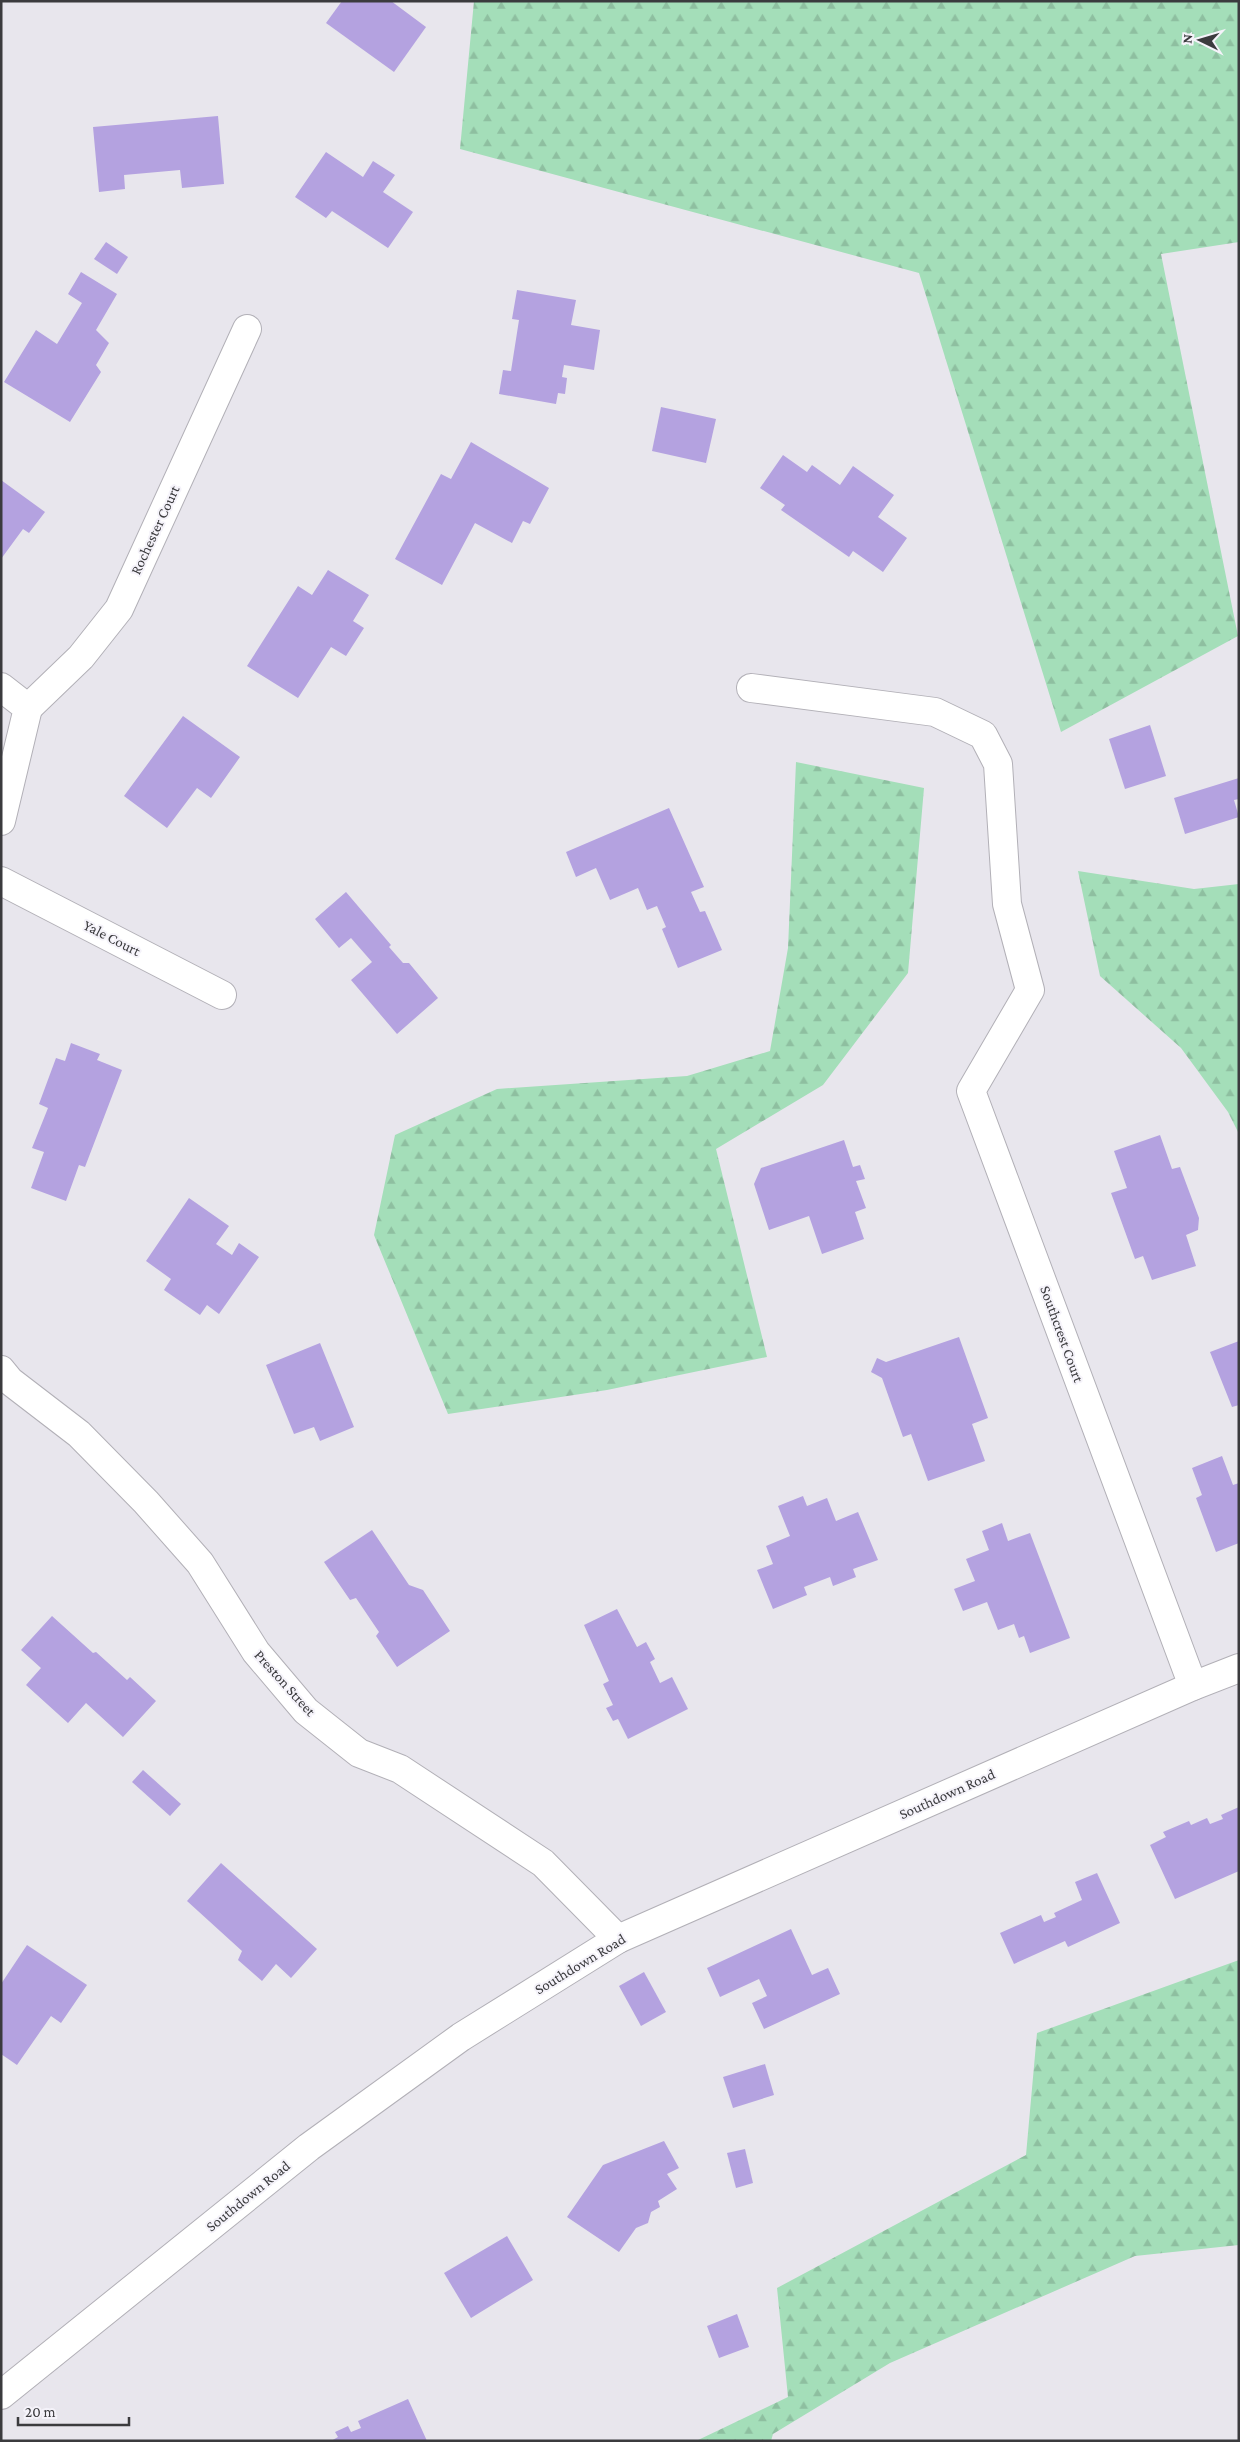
<svg xmlns="http://www.w3.org/2000/svg" width="1240" height="2442" viewBox="0 0 1240 2442" font-family="'Crimson Pro',serif">
  <style>
    .forest { fill: url(#forest-firs) }
    .building { fill: #b4a2e0 }
    .lines { fill: none; stroke-linecap: round; stroke-linejoin: round }
    .minor-casing { stroke: #b2b0b7; stroke-width: 30 }
    .minor { stroke: #fff; stroke-width: 28 }
    .labels { text-anchor: middle; stroke-width: 4; stroke-linejoin: round; paint-order: stroke }
    .street-label { font-size: 15px; fill: #3b3b3e; stroke: #f5f3fa }
  </style>
  <defs>
    <pattern id="forest-firs" width="22" height="20" patternUnits="userSpaceOnUse" patternTransform="scale(1.25)"><rect width="22" height="20" fill="#a4deb9"/><path d="M5 1l3.5 6h-7zM16 11l3.5 6h-7z" fill="#8ebfa0"/></pattern>
  </defs>
  <rect width="100%" height="100%" fill="#e8e6ed"/>
  <g class="forest">
    <path d="M474 1H1239V242L1161 254 1238 636 1061 732 919 273 460 149Z"/>
    <path d="M796 762 924 788 908 973 823 1085 716 1149 767 1357 607 1390 448 1414 374 1235 395 1135 497 1089 687 1076 770 1051 788 948Z"/>
    <path d="M1078 871 1194 889 1239 884V1134L1228 1112 1181 1048 1100 976Z"/>
    <path d="M1239 1960V2245L1135 2256 890 2363 773 2434 771 2441H696L788 2397 777 2288 1026 2155 1037 2033Z"/>
  </g>
  <g class="building">
    <path d="M342 1H391L426 27 394 72 326 23Z"/>
    <path d="M218 116 224 184 182 188 180 170 124 175 125 189 99 192 93 127Z"/>
    <path d="M326 152 363 177 373 161 395 175 383 192 413 212 388 248 332 211 326 218 295 197Z"/>
    <path d="M106 242 128 257 117 274 94 259Z"/>
    <path d="M81 272 117 294 96 330 109 343 96 365 101 372 70 422 4 382 36 330 57 344 82 303 68 294Z"/>
    <path d="M517 290 576 300 571 325 600 330 594 370 564 365 562 377 567 378 565 394 558 393 556 404 499 394 503 370 511 371 519 320 512 319Z"/>
    <path d="M661 407 716 419 706 463 652 451Z"/>
    <path d="M471 442 549 488 530 524 523 521 512 543 475 523 442 585 395 559 441 474 451 479Z"/>
    <path d="M783 455 807 472 812 465 840 485 853 466 894 495 878 517 907 538 883 572 853 551 849 557 781 510 785 505 760 488Z"/>
    <path d="M1 480 45 512 29 533 23 529 1 559Z"/>
    <path d="M328 570 369 595 353 621 364 628 346 656 331 647 298 698 247 666 298 586 312 595Z"/>
    <path d="M183 716 240 757 211 798 197 788 167 828 124 796Z"/>
    <path d="M1150 725 1166 776 1125 789 1109 739Z"/>
    <path d="M1239 778V799L1234 800 1239 817 1185 834 1174 798Z"/>
    <path d="M669 808 704 887 691 892 700 912 705 911 722 950 678 968 662 929 666 927 657 906 647 910 638 888 610 900 596 868 576 877 566 852Z"/>
    <path d="M346 892 391 945 389 947 403 963H409L438 998 397 1034 351 980 372 962 351 938 339 948 315 919Z"/>
    <path d="M71 1043 100 1054 97 1060 122 1070 85 1167 79 1165 66 1201 31 1188 44 1152 32 1148 48 1108 39 1104 56 1058 65 1061Z"/>
    <path d="M1160 1135 1172 1169 1180 1167 1199 1218 1198 1230 1186 1235 1196 1266 1152 1280 1143 1256 1135 1259 1111 1193 1127 1188 1114 1151Z"/>
    <path d="M844 1140 853 1167 860 1165 865 1179 856 1181 866 1208 855 1212 864 1239 822 1254 809 1216 769 1230 754 1184 761 1168Z"/>
    <path d="M189 1198 229 1226 216 1244 232 1255 239 1243 259 1257 219 1314 207 1305 200 1315 164 1290 171 1279 146 1261Z"/>
    <path d="M959 1337 988 1418 972 1424 985 1461 928 1481 911 1434 903 1437 882 1378 871 1372 877 1358 886 1362Z"/>
    <path d="M1239 1341V1405L1232 1407 1210 1352Z"/>
    <path d="M320 1343 354 1427 320 1441 314 1427 294 1434 266 1365Z"/>
    <path d="M1222 1456 1233 1485 1239 1483V1543L1216 1552 1196 1498 1202 1495 1192 1468Z"/>
    <path d="M803 1496 807 1506 827 1498 836 1521 858 1512 878 1560 853 1569 856 1577 833 1586 830 1577 804 1587 807 1595 773 1609 757 1570 773 1564 766 1546 790 1536 778 1506Z"/>
    <path d="M1002 1523 1008 1541 1030 1533 1070 1638 1030 1653 1024 1636 1019 1638 1014 1624 998 1630 987 1602 963 1611 954 1589 975 1581 966 1559 989 1550 982 1531Z"/>
    <path d="M372 1530 409 1585 423 1590 450 1631 397 1667 376 1636 379 1632 356 1598 350 1600 324 1562Z"/>
    <path d="M617 1609 637 1647 646 1642 655 1659 650 1662 660 1683 672 1677 688 1709 628 1739 618 1719 613 1721 606 1708 613 1705 603 1684 609 1681 584 1625Z"/>
    <path d="M52 1616 93 1653 96 1652 127 1680 130 1677 156 1701 123 1737 86 1703 68 1723 26 1685 41 1668 21 1650Z"/>
    <path d="M143 1770 181 1804 170 1816 132 1782Z"/>
    <path d="M1239 1807V1871L1175 1899 1150 1845 1166 1837 1163 1832 1189 1821 1191 1825 1207 1818 1210 1824 1223 1819 1221 1815Z"/>
    <path d="M221 1863 317 1949 291 1978 276 1964 262 1981 238 1960 242 1951 187 1901Z"/>
    <path d="M1097 1873 1120 1923 1068 1947 1065 1941 1014 1964 1000 1933 1041 1915 1044 1922 1056 1917 1054 1913 1082 1900 1075 1882Z"/>
    <path d="M791 1929 812 1975 828 1968 840 1994 764 2029 752 2003 767 1996 759 1979 720 1997 707 1968Z"/>
    <path d="M27 1945 87 1985 61 2023 51 2016 17 2065 1 2054V1984Z"/>
    <path d="M644 1972 666 2012 641 2026 619 1986Z"/>
    <path d="M765 2064 774 2095 733 2108 723 2077Z"/>
    <path d="M664 2141 679 2168 667 2174 677 2189 658 2201 660 2207 651 2212 648 2223 636 2228 619 2252 567 2217 603 2165Z"/>
    <path d="M745 2149 753 2183 736 2188 727 2153Z"/>
    <path d="M507 2236 533 2280 471 2318 444 2273Z"/>
    <path d="M737 2314 749 2347 719 2358 707 2326Z"/>
    <path d="M408 2399 427 2441H331L338 2437 335 2432 348 2426 351 2432 361 2428 358 2421Z"/>
  </g>
  <g class="lines">
    <defs>
      <g id="minor">
        <path d="M1 687 28 708 1 821"/>
        <path d="M751 688 935 712 983 735 998 764 1007 904 1030 990 971 1091 1193 1686"/>
        <path d="M28 708 81 657 119 609 247 329"/>
        <path d="M1 881 222 995"/>
        <path d="M1 1370 10 1381 79 1434 146 1502 200 1563 256 1652 306 1711 359 1753 400 1769 543 1863 618 1939"/>
        <path d="M1 2395 309 2147 461 2037 618 1939 1193 1686 1239 1668"/>
      </g>
    </defs>
    <use href="#minor" class="minor-casing"/>
    <use href="#minor" class="minor"/>
  </g>
  <g class="labels">
    <g class="street-label">
      <text transform="translate(155 530) rotate(-65)" y="5">Rochester Court</text>
      <text transform="translate(112 938) rotate(27)" y="5">Yale Court</text>
      <text transform="translate(1062 1334) rotate(70)" y="5">Southcrest Court</text>
      <text transform="translate(285 1683) rotate(48)" y="5">Preston Street</text>
      <text transform="translate(947 1794) rotate(-24)" y="5">Southdown Road</text>
      <text transform="translate(580 1964) rotate(-31)" y="5">Southdown Road</text>
      <text transform="translate(248 2196) rotate(-39)" y="5">Southdown Road</text>
    </g>
  </g>
  <rect width="1240" height="2442" fill="none" stroke="#3b3b3e" stroke-width="5"/>
  <g transform="translate(1200 40) rotate(275)" stroke="#f5f3fa" stroke-width="4" paint-order="stroke">
  <path d="M0-4L9 19L0 12L-9 19Z" fill="#3b3b3e"/>
  <text y="-8" font-size="14" font-weight="bold" text-anchor="middle" fill="#3b3b3e">N</text>
  </g>
  <path d="M18 2417v8h111v-8" fill="none" stroke="#3b3b3e" stroke-width="2.5"/>
  <text x="25" y="2417" font-size="15" fill="#3b3b3e" stroke="#f5f3fa" stroke-width="4" paint-order="stroke">20 m</text>
</svg>
